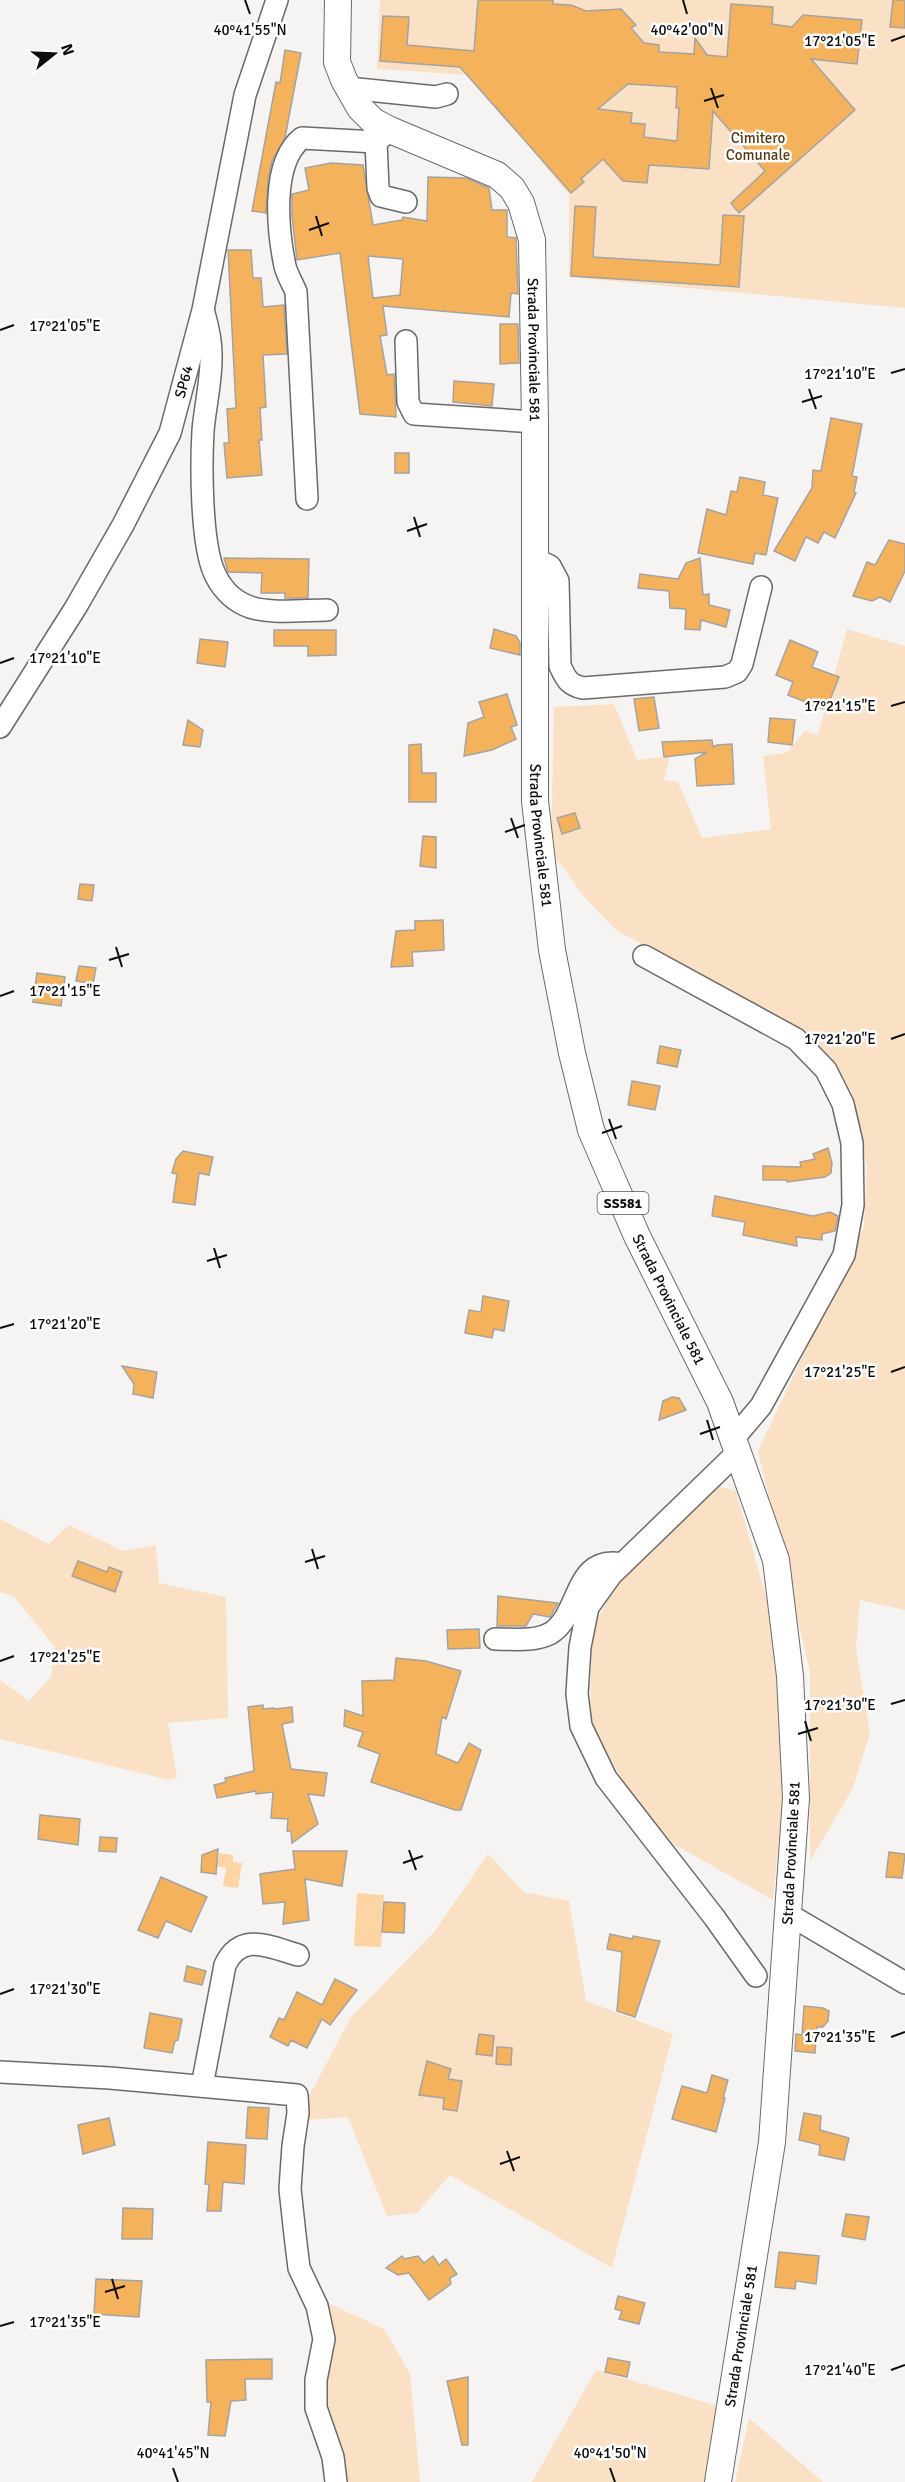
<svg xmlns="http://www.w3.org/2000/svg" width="905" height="2482" viewBox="0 0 905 2482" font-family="Signika,sans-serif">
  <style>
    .green { fill: #fae1c5 }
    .water { fill: #fdd4a4 }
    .building { fill: #f5b25c; stroke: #a5a3a1; stroke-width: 1.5; fill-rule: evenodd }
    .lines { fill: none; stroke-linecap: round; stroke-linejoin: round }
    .minor-casing { stroke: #6c6a68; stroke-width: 24 }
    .major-casing { stroke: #6c6a68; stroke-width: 28 }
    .minor { stroke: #fff; stroke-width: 21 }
    .major { stroke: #fff; stroke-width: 26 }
    .ticks { fill: none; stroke: #0d0d0c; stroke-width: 2 }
    .labels { text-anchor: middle; stroke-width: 5; stroke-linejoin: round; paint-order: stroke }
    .shield { fill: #fff; stroke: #565655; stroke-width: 1.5 }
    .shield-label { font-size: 14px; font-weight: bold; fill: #0d0d0c }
    .park-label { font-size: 15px; fill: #563b17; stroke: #fff }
    .street-label { font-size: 15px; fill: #0d0d0c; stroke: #fff }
    .ticks-label { font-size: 15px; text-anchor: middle; fill: #0d0d0c; stroke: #fff; stroke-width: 5; stroke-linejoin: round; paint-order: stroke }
  </style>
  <rect width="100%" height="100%" fill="#f6f4f2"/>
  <g class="green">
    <path d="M380 0H905V308L569 277V195L470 75 377 69Z"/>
    <path d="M847 629 905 646V1610L860 1600 856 1648 870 1733 853 1788 810 1861V1672L758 1451 864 1227 867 1166 852 1092 809 1036 616 930 585 898 551 851 554 707 614 704 637 760 670 756 664 780 678 782 702 838 771 829 763 756 786 753 805 731 818 735Z"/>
    <path d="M718 1486 736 1491 774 1625 786 1762 773 1900 652 1832 590 1723 592 1630 615 1585Z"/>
    <path d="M0 1519 49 1544 69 1525 123 1551 156 1545 159 1583 226 1597 228 1718 168 1723 177 1778 169 1780 0 1739V1680L29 1701 51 1677 55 1647 14 1597 0 1592Z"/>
    <path d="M488 1854 524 1892 569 1901 586 2001 673 2034 612 2268 450 2175 417 2213 387 2216 348 2117 296 2121 351 2017 434 1932Z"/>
    <path d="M315 2297 384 2329 410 2373 420 2482H338L317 2399Z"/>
    <path d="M596 2370 721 2407 706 2482H532Z"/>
    <path d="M749 2418 823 2482H735Z"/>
  </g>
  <g class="water">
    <path d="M219 1853 233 1855V1862L242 1863 238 1888 223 1886 226 1868 217 1866Z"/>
    <path d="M357 1893 384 1895 381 1947 354 1946Z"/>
  </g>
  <g class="building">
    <path d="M478 0H553V4L571 5 586 11 621 9 636 25 631 28 644 43 659 45V52L694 54 695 38 707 55 727 57 731 4 773 7 772 24 792 27 803 15 862 20 857 64 811 59 855 110 739 213 731 203 765 171 713 111 709 169 649 165 647 183 623 181 603 159 581 179 584 182 571 193 460 67 380 61 383 16 409 17 407 45 474 51ZM628 84 677 87 676 108H679L677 141 644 137 645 124 631 123 632 113 598 109Z"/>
    <path d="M893 0H905V28L890 27Z"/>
    <path d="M285 50 301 53 285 138 272 161 268 179 266 213 252 211 276 82 280 83Z"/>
    <path d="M331 163 363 165 373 225 402 220 403 217 427 221 428 177 466 178 489 188 492 210H507V237L516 238 518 294 511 293 509 317 383 306 387 335 380 336 387 375 394 374 396 417 360 414 340 253 297 260 292 217V194L309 190 305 168ZM368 256 403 259 400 295 373 298Z"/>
    <path d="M575 206 596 207 593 257 720 265 723 215 744 216 739 287 571 276Z"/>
    <path d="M228 250H251L253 278H261L263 307 284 305 287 354 263 355 266 407 260 408 262 440H259L262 475 227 478 224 443H229L227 409 236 408Z"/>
    <path d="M500 324H518L519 363 500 364Z"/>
    <path d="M454 381 494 384 492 406 453 402Z"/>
    <path d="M831 418 862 424 852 476 857 477 854 492 856 493 835 538 824 532 818 543 806 537 795 561 774 551 812 488 813 470 821 471Z"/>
    <rect x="395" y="453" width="14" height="20"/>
    <path d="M740 477 765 482 763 495 778 498 766 555 755 553 753 564 698 553 707 509 726 515 731 491 737 492Z"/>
    <path d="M889 540 905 544V571L890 602 880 597 872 601 853 596 867 562 875 565Z"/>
    <path d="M224 558 309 559 308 598H285V593H261L262 573 228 572Z"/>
    <path d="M700 558 703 595 709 594V605L730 610 726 627 701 620 700 630 685 629 686 609 670 608 669 591 638 588 640 574 678 579 686 563Z"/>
    <path d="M494 629 516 636 520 643V655L490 648Z"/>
    <path d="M274 630H336V655L308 656V646H274Z"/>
    <path d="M200 639 228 642 225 667 197 663Z"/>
    <path d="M790 640 818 652 812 667 839 677 826 710 788 695 793 682 776 675Z"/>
    <path d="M507 694 517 725 511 727 516 739 492 750 464 756 468 723 484 717 479 702Z"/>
    <path d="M654 697 659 728 639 731 634 699Z"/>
    <path d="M770 718 795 720 792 745 768 742Z"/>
    <path d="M188 720 203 730 200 747 183 745Z"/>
    <path d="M712 740 713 747 717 745 732 744 734 784 697 786 695 759 707 752 664 757 662 742Z"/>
    <path d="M421 744 422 773H436V802H409V745Z"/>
    <path d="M575 813 580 828 562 834 557 818Z"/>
    <path d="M423 836 436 837V868L420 866Z"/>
    <path d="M80 884 94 885 92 901 78 899Z"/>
    <path d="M443 920 444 950 412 952 413 966 391 967 396 931 415 930V921Z"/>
    <path d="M79 966 96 968 93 984 76 981Z"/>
    <path d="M37 973 65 977 61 1006 33 1002Z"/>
    <path d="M660 1046 681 1050 677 1067 657 1063Z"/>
    <path d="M632 1081 660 1086 655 1110 628 1105Z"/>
    <path d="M828 1148 832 1163 831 1173 825 1177 787 1182V1180H763V1166L801 1167 800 1162 815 1159 813 1154Z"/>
    <path d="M183 1151 213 1157 209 1175 199 1173 195 1205 173 1202 177 1174 172 1173 176 1159Z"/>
    <path d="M715 1196 813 1216 830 1212 838 1216 835 1231 822 1234V1240L796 1237 797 1246 743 1235 745 1222 712 1216Z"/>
    <path d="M483 1296 509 1301 504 1331 494 1329 492 1338 465 1333 469 1310 481 1312Z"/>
    <path d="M122 1366 157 1372 153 1398 133 1394 134 1384Z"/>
    <path d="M672 1397 679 1398 686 1410 659 1420 663 1401Z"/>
    <path d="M78 1561 107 1572 109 1567 122 1572 115 1592 72 1576Z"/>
    <path d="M498 1596 540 1601 558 1603 550 1617 533 1614 526 1626H497Z"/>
    <path d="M479 1629 480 1648 448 1649 447 1630Z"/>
    <path d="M396 1658 426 1661 461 1671 446 1719 442 1717 436 1754 458 1763 469 1743 481 1750 461 1810H455L371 1782 380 1754 358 1746 363 1732 344 1726 345 1710 363 1716 362 1681 394 1680Z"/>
    <path d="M263 1705V1709L274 1708 275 1709 292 1707 293 1722 282 1724 291 1769 327 1773 324 1796 308 1794 318 1824 292 1843 291 1831H287L288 1819 271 1818 273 1792 256 1794V1791L217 1798 214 1785 226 1782 225 1778 254 1771 248 1707Z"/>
    <path d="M40 1815 80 1819 78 1845 38 1839Z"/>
    <path d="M100 1837 117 1838 116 1852 99 1851Z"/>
    <path d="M218 1849 216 1874 201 1872 202 1855Z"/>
    <path d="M293 1851H347L342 1886 305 1879 309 1920 283 1924 285 1902 263 1904 260 1874 295 1869Z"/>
    <path d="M889 1852 905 1854 902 1878 886 1877Z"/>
    <path d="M161 1877 207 1897 191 1932 166 1921 158 1938 138 1930Z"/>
    <path d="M384 1902 405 1903 404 1933 382 1932Z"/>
    <path d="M610 1934 632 1939 633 1936 660 1941 635 2017 617 2011 622 1952 607 1949Z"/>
    <path d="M187 1966 206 1971 202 1985 184 1981Z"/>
    <path d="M335 1979 357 1990 330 2025 322 2019 307 2048 291 2040 288 2046 270 2037 279 2018 284 2020 297 1992 322 2005Z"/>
    <path d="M804 2006 823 2008 829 2011 828 2021 823 2027H817L815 2053 795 2051 796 2034 802 2035Z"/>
    <path d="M150 2013 182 2019 178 2040 175 2041 172 2053 144 2048Z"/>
    <path d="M479 2034 494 2036 492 2056 476 2054Z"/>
    <path d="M497 2047 512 2048 511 2065 496 2064Z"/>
    <path d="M427 2061 451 2069 448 2079 462 2081 457 2111 443 2109 444 2098 419 2095Z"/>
    <path d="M712 2075 728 2080 723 2098H725L716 2132 672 2119 682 2086 707 2093Z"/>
    <path d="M248 2107 269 2108 267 2139 246 2138Z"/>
    <path d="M804 2113 821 2116 820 2130 849 2138 844 2160 819 2155 820 2145 799 2140Z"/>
    <path d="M109 2118 115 2145 83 2154 78 2125Z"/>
    <path d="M208 2142 246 2145 244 2184 223 2182 221 2211H207L209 2184H205Z"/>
    <path d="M123 2208 153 2209 152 2239H122Z"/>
    <path d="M846 2214 869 2217 865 2240 842 2236Z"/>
    <path d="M779 2252 819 2256 816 2284 796 2281 795 2289 775 2287Z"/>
    <path d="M402 2256 404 2259 418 2256 424 2263 433 2256 439 2265 446 2259 457 2274 450 2278 451 2284 429 2300 409 2273 398 2275 386 2268Z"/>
    <path d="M96 2279 142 2281 139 2317 94 2314Z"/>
    <path d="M618 2296 645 2303 639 2324 619 2319 622 2311 615 2309Z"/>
    <path d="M608 2358 630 2362 627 2377 605 2372Z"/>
    <path d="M272 2359V2379H245L246 2400 231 2401 225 2436 208 2435 211 2402H207L206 2360Z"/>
    <path d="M468 2377V2445H462L447 2381Z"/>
  </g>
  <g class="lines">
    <defs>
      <g id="minor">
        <path d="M348 88 436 97 447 94"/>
        <path d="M376 142 378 188 381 196 406 202"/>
        <path d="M204 313C208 327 211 340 211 354 212 379 205 406 203 431 201 465 201 542 214 572 220 586 231 599 245 605 265 615 304 610 327 610"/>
        <path d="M406 341 408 402 414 414 535 422"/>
        <path d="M307 499 296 292C293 284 287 275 285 266 278 232 270 163 302 138L376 142 390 130"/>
        <path d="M535 559 550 566 558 581 560 666C566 679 569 685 583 688L725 677 737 672 742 664 761 587"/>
        <path id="s1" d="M0 727 76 607 123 525 170 433 203 310 245 95 277 0"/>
        <path d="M644 956 796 1039 826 1070 843 1104 852 1143 853 1205 844 1255 761 1406 734 1438"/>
        <path d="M739 1451 611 1575 588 1607 580 1647 577 1694 581 1726 606 1778 714 1917 756 1976"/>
        <path d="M495 1639C513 1639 535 1642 551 1633 581 1614 574 1554 622 1564"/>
        <path d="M788 1914 905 1983"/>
        <path d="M0 2072 110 2078 297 2095 298 2113 293 2146 290 2189 295 2235 299 2268 317 2306 324 2339 316 2380V2408L333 2457 336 2482"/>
        <path d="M202 2086 225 1965C241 1931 270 1947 298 1955"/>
      </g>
      <g id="major">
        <path id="s2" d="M338 0 337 62 344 80 360 108 373 121 390 130 497 175 512 188 521 203 532 240 535 422V801L552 950 572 1053 591 1130 637 1236 720 1402 776 1560 790 1676 796 1798 772 2142 718 2482"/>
      </g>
    </defs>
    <use href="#minor" class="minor-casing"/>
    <use href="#major" class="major-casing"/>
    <use href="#minor" class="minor"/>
    <use href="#major" class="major"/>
  </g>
  <path class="ticks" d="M245 0 250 14M683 0 687 14M891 41 905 36M711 88 718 108M704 101 724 95M316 216 322 236M309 230 329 223M0 330 14 325M891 373 905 369M809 389 816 409M802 402 822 396M414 517 420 537M407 531 427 524M0 663 14 658M891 706 905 702M511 818 518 838M505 832 525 825M116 947 122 967M109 960 129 954M0 996 14 991M891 1039 905 1034M609 1119 616 1139M602 1133 622 1126M214 1248 220 1268M207 1261 227 1255M0 1328 14 1324M891 1372 905 1367M707 1420 713 1440M700 1434 720 1427M312 1549 318 1569M305 1562 325 1556M0 1661 14 1656M891 1704 905 1700M805 1721 811 1741M798 1734 818 1728M409 1850 416 1870M403 1863 423 1856M0 1994 14 1989M891 2037 905 2032M507 2151 514 2171M500 2164 520 2157M112 2279 118 2299M105 2292 125 2286M0 2326 14 2322M891 2370 905 2365M173 2468 178 2482M610 2468 615 2482"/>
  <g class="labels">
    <rect class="shield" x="597.5" y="1192" width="51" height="22" rx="4.5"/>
    <g class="shield-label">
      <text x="623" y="1208">SS581</text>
    </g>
    <g class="park-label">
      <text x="758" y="143">Cimitero<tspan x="758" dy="17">Comunale</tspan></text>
    </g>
    <g class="street-label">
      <text dy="5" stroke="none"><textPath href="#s2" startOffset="453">Strada Provinciale 581</textPath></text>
      <text dy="5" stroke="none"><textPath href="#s1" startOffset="393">SP64</textPath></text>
      <text dy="5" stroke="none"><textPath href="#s2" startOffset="939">Strada Provinciale 581</textPath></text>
      <text dy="5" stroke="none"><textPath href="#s2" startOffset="1425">Strada Provinciale 581</textPath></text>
      <text transform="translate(791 1853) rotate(-87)" y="5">Strada Provinciale 581</text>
      <text transform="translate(741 2336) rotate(-81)" y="5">Strada Provinciale 581</text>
    </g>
  </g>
  <g class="ticks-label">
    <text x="250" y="35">40°41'55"N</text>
    <text x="687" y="35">40°42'00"N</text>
    <text x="840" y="46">17°21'05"E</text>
    <text x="65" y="331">17°21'05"E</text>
    <text x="840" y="379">17°21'10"E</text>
    <text x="65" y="663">17°21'10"E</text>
    <text x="840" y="711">17°21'15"E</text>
    <text x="65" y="996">17°21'15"E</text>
    <text x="840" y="1044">17°21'20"E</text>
    <text x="65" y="1329">17°21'20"E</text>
    <text x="840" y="1377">17°21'25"E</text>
    <text x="65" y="1662">17°21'25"E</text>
    <text x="840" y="1710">17°21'30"E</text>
    <text x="65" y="1994">17°21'30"E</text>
    <text x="840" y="2042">17°21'35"E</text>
    <text x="65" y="2327">17°21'35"E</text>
    <text x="840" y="2375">17°21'40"E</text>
    <text x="173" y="2458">40°41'45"N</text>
    <text x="610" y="2458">40°41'50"N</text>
  </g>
  <g transform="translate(54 54) rotate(72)" stroke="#ffffff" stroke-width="4.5" paint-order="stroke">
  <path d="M0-4.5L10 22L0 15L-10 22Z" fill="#0d0d0c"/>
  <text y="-9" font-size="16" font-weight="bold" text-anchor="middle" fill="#0d0d0c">N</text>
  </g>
</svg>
